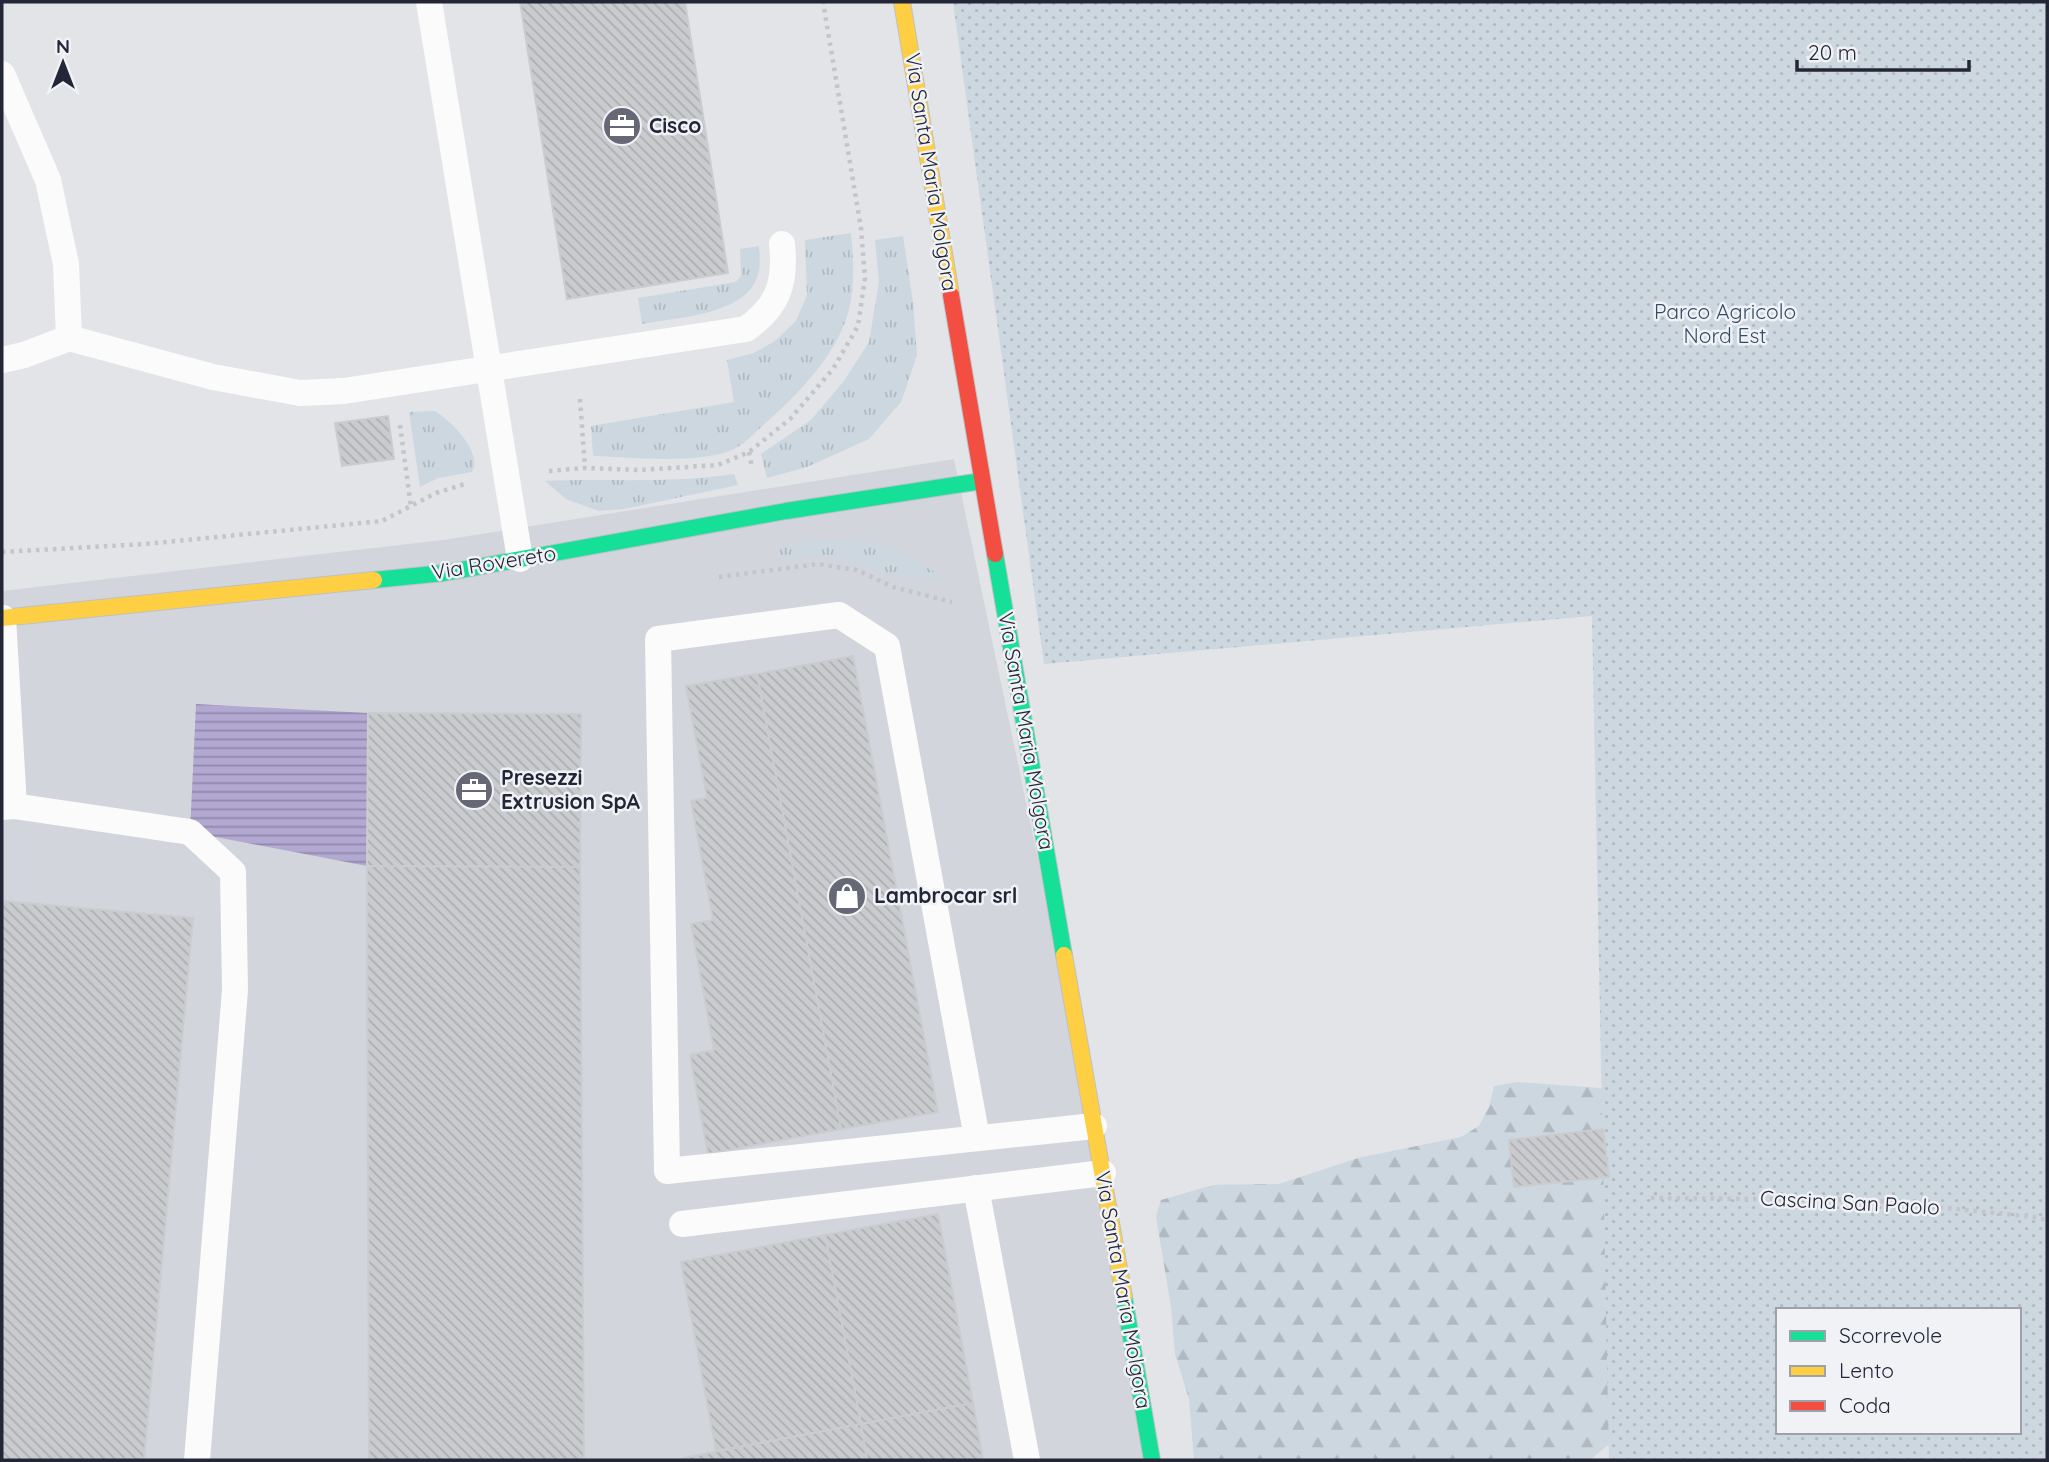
<svg xmlns="http://www.w3.org/2000/svg" width="2049" height="1462" viewBox="0 0 2049 1462" font-family="Quicksand,sans-serif">
  <style>
    .built { fill: #d2d5db }
    .grass { fill: url(#grass-tufts) }
    .forest { fill: url(#forest-firs) }
    .park { fill: url(#park-dots); fill-rule: evenodd }
    .water { fill: url(#water-rules) }
    .building { fill: url(#building-back-hatch); stroke: #cbccd0; stroke-width: 2 }
    .lines { fill: none; stroke-linecap: round; stroke-linejoin: round }
    .fast-casing { stroke: #bfc1c6; stroke-width: 18 }
    .slow-casing { stroke: #bfc1c6; stroke-width: 18 }
    .jam-casing { stroke: #bfc1c6; stroke-width: 18 }
    .path { stroke: #c4c5ca; stroke-width: 4.5; stroke-dasharray: 3.5 5; stroke-linecap: butt }
    .lane { stroke: #fbfbfb; stroke-width: 26 }
    .fast { stroke: #16e098; stroke-width: 16 }
    .slow { stroke: #ffcf43; stroke-width: 16 }
    .jam { stroke: #f24e42; stroke-width: 16 }
    .labels { text-anchor: middle; stroke-width: 5; stroke-linejoin: round; paint-order: stroke }
    .poi-label { font-size: 21px; font-weight: bold; fill: #232637; stroke: #f0f2f6; text-anchor: start }
    .street-label { font-size: 21px; fill: #232637; stroke: #f0f2f6 }
    .park-label { font-size: 21px; fill: #324d69; stroke: #f0f2f6 }
  </style>
  <defs>
    <pattern id="grass-tufts" width="24" height="20" patternUnits="userSpaceOnUse" patternTransform="scale(1.75)"><rect width="24" height="20" fill="#cdd7df"/><path d="M3 7l-1-3M5 7V3M7 7l1-3M15 17l-1-3M17 17v-4M19 17l1-3" fill="none" stroke="#b0b8c0"/></pattern>
    <pattern id="forest-firs" width="22" height="20" patternUnits="userSpaceOnUse" patternTransform="scale(1.75)"><rect width="22" height="20" fill="#cdd7df"/><path d="M5 1l3.5 6h-7zM16 11l3.5 6h-7z" fill="#b0b8c0"/></pattern>
    <pattern id="park-dots" width="8" height="8" patternUnits="userSpaceOnUse" patternTransform="scale(1.75)"><rect width="8" height="8" fill="#cdd7df"/><path d="M2 2h.1M6 6h.1" fill="none" stroke="#b0b8c0" stroke-width="1.8" stroke-linecap="round"/></pattern>
    <pattern id="water-rules" width="6" height="5" patternUnits="userSpaceOnUse" patternTransform="scale(1.75)"><rect width="6" height="5" fill="#b2a8d1"/><path d="M0 2.5h6" fill="none" stroke="#9089aa"/></pattern>
    <pattern id="building-back-hatch" width="6" height="6" patternUnits="userSpaceOnUse" patternTransform="scale(1.75)"><rect width="6" height="6" fill="#c9cbce"/><path d="M-1 5l2 2M0 0l6 6M5-1l2 2" fill="none" stroke="#acaeb2"/></pattern>
  </defs>
  <rect width="100%" height="100%" fill="#e2e4e7"/>
  <path class="built" d="M954 459 1094 1126 1152 1460H2V591L443 540Z"/>
  <g class="grass">
    <path d="M851 233C853 252 854 273 852 292 848 342 805 388 769 420 756 431 743 447 727 452 687 464 634 457 593 456L591 426 734 402 727 360 754 353 775 341 796 321 807 295 805 240Z"/>
    <path d="M903 236 913 302 917 355 901 402 869 439 807 467 767 478 761 454 811 420 844 381 869 342 879 282 875 240Z"/>
    <path d="M759 246C759 255 761 266 758 274 748 315 678 317 642 324L638 298 736 282 741 276 740 249Z"/>
    <path d="M435 411C451 421 483 452 472 472L438 478 420 487 409 412Z"/>
    <path d="M734 474 738 485 624 509 599 511 566 499 545 481C608 478 671 484 734 474Z"/>
    <path d="M819 540 873 543 903 554 938 574 939 579 881 573 857 561 817 556 785 560 778 556 777 551 781 547Z"/>
  </g>
  <path class="forest" d="M1517 1082 1600 1088 1619 1094 1626 1430 1590 1460H1194L1189 1399 1175 1354 1171 1307 1156 1216 1161 1200 1213 1185 1279 1184 1358 1158 1461 1137 1479 1126 1489 1107 1494 1086Z"/>
  <path class="park" d="M953 2H2047V1460H1609L1592 616 1044 664ZM1778 1310H2019V1432H1778Z"/>
  <path class="water" d="M196 704 368 713 367 866 190 832Z"/>
  <g class="building">
    <path d="M520 2H685L728 273 567 299Z"/>
    <path d="M388 416 394 459 342 466 335 423Z"/>
    <path d="M853 656 938 1112 841 1129 757 674Z"/>
    <path d="M757 674 841 1129 708 1154 690 1055 714 1050 691 924 713 920 691 801 707 798 686 686Z"/>
    <path d="M368 713 581 714 580 867 367 866Z"/>
    <path d="M367 866 580 867 584 1460H369Z"/>
    <path d="M2 901 193 918 144 1460H2Z"/>
    <path d="M1603 1129 1609 1177 1514 1187 1509 1140Z"/>
    <path d="M938 1214 973 1403 861 1424 825 1235Z"/>
    <path d="M825 1235 861 1424 716 1451 681 1262Z"/>
    <path d="M973 1403 983 1460H867L861 1424Z"/>
    <path d="M861 1424 867 1460H684L683 1458Z"/>
  </g>
  <g class="lines">
    <defs>
      <g id="fast">
        <path d="M995 554 1064 955"/>
        <path d="M374 580 444 573 786 511 982 481"/>
        <path d="M1124 1297 1152 1460"/>
      </g>
      <g id="slow">
        <path d="M902 2 951 295"/>
        <path d="M2 618 374 580"/>
        <path d="M1064 955 1124 1297"/>
      </g>
      <path id="jam" d="M951 295 995 554"/>
    </defs>
    <use href="#fast" class="fast-casing"/>
    <use href="#slow" class="slow-casing"/>
    <use href="#jam" class="jam-casing"/>
    <g class="path">
      <path d="M580 399 585 468"/>
      <path d="M400 425 411 507"/>
      <path d="M749 452 752 468"/>
      <path d="M549 471 585 468 640 470 718 465 749 452 790 419 833 369 858 326 865 278 861 228 823 2"/>
      <path d="M2 552 145 544 382 521 436 493 465 484"/>
      <path d="M719 577 818 564 857 570 893 587 952 602"/>
      <path d="M1651 1198 1869 1200 2034 1217 2047 1220"/>
    </g>
    <g class="lane">
      <path d="M429 2 520 559"/>
      <path d="M2 74 48 180 66 264 69 338"/>
      <path d="M2 360 24 355 69 338 213 377 300 393 344 391 746 329C779 306 786 282 782 244"/>
      <path d="M3 618 14 806"/>
      <path d="M2 807 14 806 190 832 233 872 235 990 197 1460"/>
      <path d="M977 1138 887 646 839 615 658 639 667 1171 1094 1126"/>
      <path d="M976 1188 1027 1460"/>
      <path d="M682 1224 1103 1173"/>
    </g>
    <use href="#fast" class="fast"/>
    <use href="#slow" class="slow"/>
    <use href="#jam" class="jam"/>
  </g>
  <defs>
    <symbol id="office-disc" viewBox="-11 -11 22 22"><circle r="9.5" fill="#666875" stroke="#f0f2f6"/><path d="M-6-3h4V-5.5h4V-3h4V5H-6ZM-1-4.5V-3h2v-1.5ZM-6 0V1H6V0Z" fill="#fff"/></symbol>
    <symbol id="shop-disc" viewBox="-11 -11 22 22"><circle r="9.5" fill="#666875" stroke="#f0f2f6"/><path d="M-5-2.5h2.3a2.7 3.5 0 0 1 5.4 0H5L5.5 6h-11ZM-1.5-2.5h3a1.5 2.3 0 0 0-3 0Z" fill="#fff"/></symbol>
  </defs>
  <g fill-rule="evenodd">
    <use href="#office-disc" x="600" y="104" width="44" height="44"/>
    <use href="#office-disc" x="452" y="768" width="44" height="44"/>
    <use href="#shop-disc" x="825" y="874" width="44" height="44"/>
  </g>
  <g class="labels">
    <g class="poi-label">
      <text x="649" y="133">Cisco</text>
      <text x="501" y="785">Presezzi<tspan x="501" dy="24">Extrusion SpA</tspan></text>
      <text x="874" y="903">Lambrocar srl</text>
    </g>
    <g class="street-label">
      <text transform="translate(931 172) rotate(81)" y="7">Via Santa Maria Molgora</text>
      <text transform="translate(494 563) rotate(-9)" y="7">Via Rovereto</text>
      <text transform="translate(1026 731) rotate(80)" y="7">Via Santa Maria Molgora</text>
      <text transform="translate(1850 1203) rotate(3)" y="7">Cascina San Paolo</text>
      <text transform="translate(1123 1290) rotate(80)" y="7">Via Santa Maria Molgora</text>
    </g>
    <g class="park-label">
      <text x="1725" y="319">Parco Agricolo<tspan x="1725" dy="24">Nord Est</tspan></text>
    </g>
  </g>
  <rect width="2049" height="1462" fill="none" stroke="#232637" stroke-width="7"/>
  <rect x="1776" y="1308" width="245" height="126" fill="#f0f2f6" stroke="#9ea0aa" stroke-width="2"/>
  <rect x="1790" y="1331" width="35" height="10" fill="#16e098" stroke="#9ea0aa" stroke-width="2"/>
  <text x="1839" y="1343" font-size="21" fill="#232637">Scorrevole</text>
  <rect x="1790" y="1366" width="35" height="10" fill="#ffcf43" stroke="#9ea0aa" stroke-width="2"/>
  <text x="1839" y="1378" font-size="21" fill="#232637">Lento</text>
  <rect x="1790" y="1401" width="35" height="10" fill="#f24e42" stroke="#9ea0aa" stroke-width="2"/>
  <text x="1839" y="1413" font-size="21" fill="#232637">Coda</text>
  <g transform="translate(63 63)" stroke="#f0f2f6" stroke-width="5" paint-order="stroke">
  <path d="M0-5L12 26L0 18L-12 26Z" fill="#232637"/>
  <text y="-10" font-size="19" font-weight="bold" text-anchor="middle" fill="#232637">N</text>
  </g>
  <path d="M1797 60v10h172v-10" fill="none" stroke="#232637" stroke-width="3.5"/>
  <text x="1808" y="60" font-size="21" fill="#232637" stroke="#f0f2f6" stroke-width="5" paint-order="stroke">20 m</text>
</svg>
